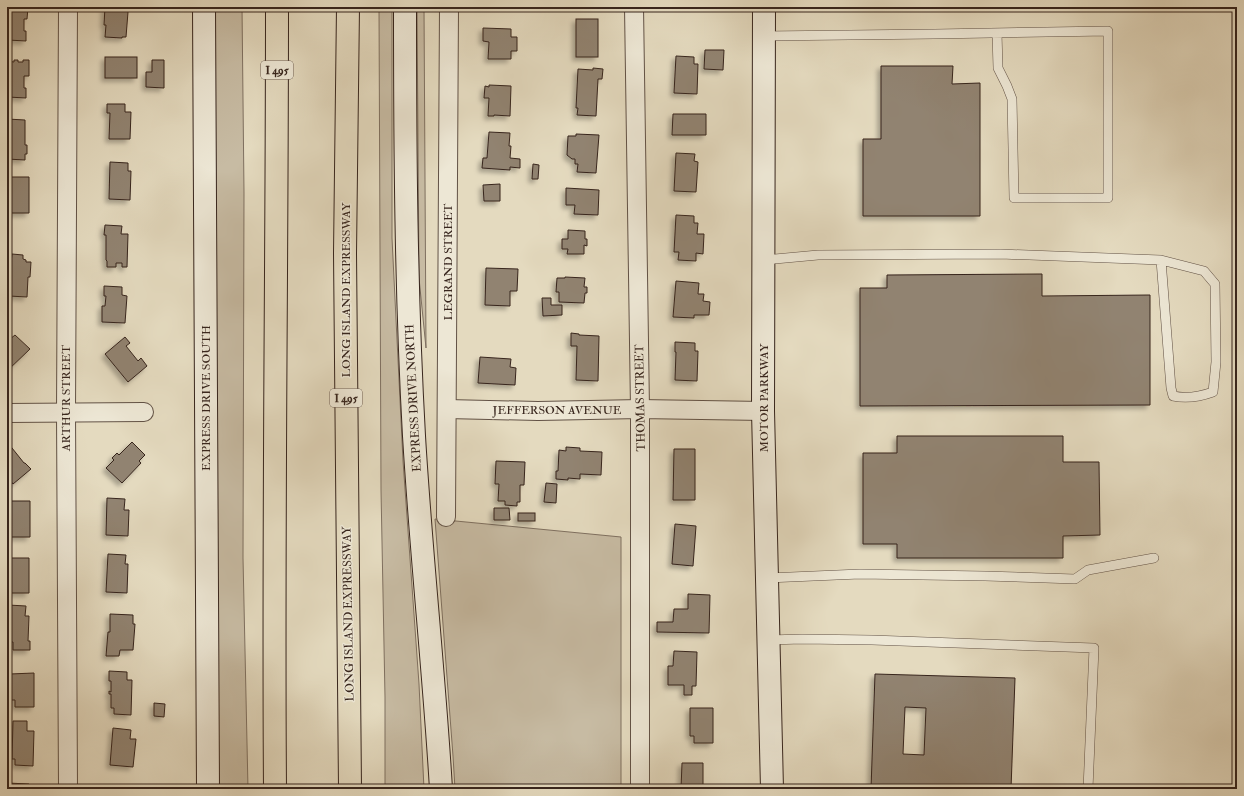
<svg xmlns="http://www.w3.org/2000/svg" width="1244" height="796" viewBox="0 0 1244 796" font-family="'IM FELL Double Pica',serif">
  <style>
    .green { fill: #c7bba3; stroke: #7f7060 }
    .building { fill: #918371; stroke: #37251d; fill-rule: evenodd; filter: url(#shadow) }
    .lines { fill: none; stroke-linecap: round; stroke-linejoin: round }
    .service-casing { stroke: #625246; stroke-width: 10 }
    .minor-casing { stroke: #625246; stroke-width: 20 }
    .secondary-casing { stroke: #37251d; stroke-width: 24 }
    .motorway-casing { stroke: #37251d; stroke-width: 24 }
    .service { stroke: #ede7d5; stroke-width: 9 }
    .minor { stroke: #ede7d5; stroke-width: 18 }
    .secondary { stroke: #ede7d5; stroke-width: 22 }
    .motorway { stroke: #e4dabf; stroke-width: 22 }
    .labels { text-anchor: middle; stroke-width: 3; stroke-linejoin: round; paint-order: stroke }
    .shield { fill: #ede7d5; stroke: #6e5f54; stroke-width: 1 }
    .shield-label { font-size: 11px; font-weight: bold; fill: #37251d }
    .street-label { font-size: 12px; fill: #37251d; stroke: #ede7d5 }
  </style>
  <defs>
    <filter id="shadow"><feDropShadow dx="-3.5" dy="3.5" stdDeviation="2" flood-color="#0004"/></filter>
  </defs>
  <rect width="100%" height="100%" fill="#e4dabf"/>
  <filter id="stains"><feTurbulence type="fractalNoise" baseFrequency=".005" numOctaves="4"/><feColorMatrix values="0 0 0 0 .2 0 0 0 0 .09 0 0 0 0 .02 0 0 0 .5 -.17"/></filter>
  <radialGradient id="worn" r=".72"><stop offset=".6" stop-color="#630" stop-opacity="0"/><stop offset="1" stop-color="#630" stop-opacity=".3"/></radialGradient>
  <g class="green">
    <path d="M213 7H242L244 193 243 558 248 789H213Z"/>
    <path d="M379 7H392V238L403 461 419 684 424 789H385V697L381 490Z"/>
    <path d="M417 7H424L426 348 419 278Z"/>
    <path d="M435 519 621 537V789H455L453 756Z"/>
  </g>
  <g class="building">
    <path d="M7 7H28L27 19H24V31H26V41L8 40 9 32H7Z"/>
    <path d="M105 7H127L128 12 126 37H122V38L105 37 106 25H104Z"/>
    <rect x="576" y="19" width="22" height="38"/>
    <path d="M483 28 511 29V37H517V51H511V59H488L489 42 483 41Z"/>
    <path d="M705 50H724L723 70 704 69Z"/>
    <path d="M676 56 694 57V64H698L697 94 674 93Z"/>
    <rect x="105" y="57" width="32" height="21"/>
    <path d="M14 60H18V62H23V60H29V76H24V88H26V98L8 97 7 61 14 62Z"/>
    <path d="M152 60H164V88L146 87V72H152Z"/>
    <path d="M881 66H953L952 84 980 83V216H863V139H881Z"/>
    <path d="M593 68 603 69 602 79H598L596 116 577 115 578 108H576L578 69 593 70Z"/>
    <path d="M489 85 511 86 510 116 494 115V116H488L489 98H484L485 86 489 87Z"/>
    <path d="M107 104H125V112H131L130 139H109L110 113H107Z"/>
    <path d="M673 114H706V135H672Z"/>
    <path d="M7 119 25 120V145H27V154H25V160L7 159Z"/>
    <path d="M489 132 510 133 509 146H511L510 158 520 159V168L510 167V170L482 168 483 158H487Z"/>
    <path d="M576 134 599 135 596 173 577 172 578 164H575V159H572L567 155 568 136H576Z"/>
    <path d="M676 153 695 154 694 161 698 162 696 192 674 191Z"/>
    <path d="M110 162 128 163V171H131L130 200 109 199Z"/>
    <path d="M533 164 539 165 538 179H532Z"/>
    <path d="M8 177H29V213H9V205H7Z"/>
    <path d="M500 184V201H484L483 185Z"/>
    <path d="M566 188 599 190 598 215 574 214 575 205H566Z"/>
    <path d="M676 215 694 216V223H698L697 234H704L703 254 696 253V261L678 260 679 252H674Z"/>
    <path d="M105 225 122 226 121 234H128L127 267H122V263H116V267H107V261L106 260V235H104Z"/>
    <path d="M568 230 585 231V239H587V246L584 245V254H567L568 249H562V239H568Z"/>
    <path d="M12 254 23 255V259L26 260V262H31L30 277H28L27 297 9 296 10 288H7V275L8 262H11Z"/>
    <path d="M486 268 518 269 517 291H510V306L485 305Z"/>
    <path d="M1042 274V296L1150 295V405L860 406V288H887V275Z"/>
    <path d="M565 277 585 278 584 287H587V293H585L584 303 559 302V292H556L557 278H565Z"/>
    <path d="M676 281 699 283 698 294H704L703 301 710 302 709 315H694V318L673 317Z"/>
    <path d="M104 286 122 287V295L127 296 125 323 102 322V306H105L106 296H104Z"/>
    <path d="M542 298H551V305H562V315L543 316Z"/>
    <path d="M571 333 579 334V335L599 336 598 381 576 380 577 346H571Z"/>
    <path d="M15 335 30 349 7 371V336L10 339Z"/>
    <path d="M125 337 130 343 126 346 138 361 141 358 147 366 128 382 105 354Z"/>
    <path d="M675 342 695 343V351H698L697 381 675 380 676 352H675Z"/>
    <path d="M480 357 511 359 510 367 516 368 515 385 478 383Z"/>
    <path d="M897 436H1063V462H1099L1100 535 1063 536V558H897V544H863V453H897Z"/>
    <path d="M132 442 145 455 139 461 141 463 122 483 106 468 114 460 112 458 117 453 119 455Z"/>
    <path d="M8 443 24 463H25L31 469 13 484 7 476Z"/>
    <path d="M566 447 580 448V451L602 452 601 475 580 474V479L568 478V480L556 479V471H558L559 450 566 451Z"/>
    <path d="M674 449H695V500H673Z"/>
    <path d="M496 461 525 462 524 485H520V502H517V506L505 505V501H498L499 484H495Z"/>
    <path d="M546 483 557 484 556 503 544 502Z"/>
    <path d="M107 498 125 499 124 510H129L128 536 106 535Z"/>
    <path d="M9 501H30V537H7V529H9Z"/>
    <path d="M494 508H509L510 520H494Z"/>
    <rect x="518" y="513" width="17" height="8"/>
    <path d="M675 524 696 526 693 566 672 564Z"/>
    <path d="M108 554 126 555 125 564H128L127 593 106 592Z"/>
    <path d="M7 558H29V593H10V584H7Z"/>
    <path d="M688 594 710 595 709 633 657 632V622H673L674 609H688Z"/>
    <path d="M8 605 26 606 25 616H29L28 641H30V650H13V642H7Z"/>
    <path d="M110 614 133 615V624H135L133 650H120L119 656H106L108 632H110Z"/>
    <path d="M674 651 697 652 696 686H692V695H684V685H668V666H673Z"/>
    <path d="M109 671 127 672V680H132L131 715 114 714V708H111V694H109V691L111 692V681H109Z"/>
    <path d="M34 673V707H15V700H10V674Z"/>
    <path d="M875 674 1015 678 1011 789H871ZM905 707 926 708 924 755 903 754Z"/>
    <path d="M154 703 165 704 164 717 154 716Z"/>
    <path d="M690 708H713V743H694V736H690Z"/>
    <path d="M13 721H27V731H34L33 766 15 765V759H12Z"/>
    <path d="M113 728 131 730 130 739H136L133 767 110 765Z"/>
    <path d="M682 763H703V789H681Z"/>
    <path d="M7 783 29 784V789H7Z"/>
  </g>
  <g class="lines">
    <defs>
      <g id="service">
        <path d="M764 36C879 35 993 33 1108 31V198H1014L1012 99 1007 86 998 68 997 33"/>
        <path d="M764 260 818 255 1001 254 1161 260 1204 271 1215 284 1216 362 1213 392C1199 397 1187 399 1173 396L1171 388 1161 260"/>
        <path d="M767 578 860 574 985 576 1075 579 1088 570 1154 558"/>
        <path d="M769 640 802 639 872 640 1094 648 1088 789"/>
      </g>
      <g id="minor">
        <path d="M68 7 66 413 68 789"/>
        <path d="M634 7 640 409V789"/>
        <path d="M447 409 538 411 640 409 763 411"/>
        <path d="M7 413 144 412"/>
        <path d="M446 517 449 7"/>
      </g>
      <g id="secondary">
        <path d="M204 7 208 789"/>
        <path d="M405 7C405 150 406 293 414 436 421 554 434 671 441 789"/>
        <path d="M764 7 763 411 772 789"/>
      </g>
      <g id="motorway">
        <path d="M348 7 345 253 350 789"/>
        <path d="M275 789C273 528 277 268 277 7"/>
      </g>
    </defs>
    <use href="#service" class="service-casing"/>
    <use href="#minor" class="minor-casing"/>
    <use href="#secondary" class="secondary-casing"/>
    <use href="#motorway" class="motorway-casing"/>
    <use href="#service" class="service"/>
    <use href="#minor" class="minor"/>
    <use href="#secondary" class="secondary"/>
    <use href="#motorway" class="motorway"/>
  </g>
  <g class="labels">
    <g class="shield">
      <rect x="261" y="61" width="32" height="18" rx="3"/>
      <rect x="330" y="389" width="32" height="18" rx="3"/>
    </g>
    <g class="shield-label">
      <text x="277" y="74">I 495</text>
      <text x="346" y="402">I 495</text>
    </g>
    <g class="street-label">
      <text transform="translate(448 262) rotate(-90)" y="4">LEGRAND STREET</text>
      <text transform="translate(346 290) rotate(-90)" y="4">LONG ISLAND EXPRESSWAY</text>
      <text transform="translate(66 398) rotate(-90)" y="4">ARTHUR STREET</text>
      <text transform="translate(206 398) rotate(-90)" y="4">EXPRESS DRIVE SOUTH</text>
      <text transform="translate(413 398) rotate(-93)" y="4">EXPRESS DRIVE NORTH</text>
      <text transform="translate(640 398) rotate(-91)" y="4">THOMAS STREET</text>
      <text transform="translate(764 398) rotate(-90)" y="4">MOTOR PARKWAY</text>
      <text x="557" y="414">JEFFERSON AVENUE</text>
      <text transform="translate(348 614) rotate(-91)" y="4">LONG ISLAND EXPRESSWAY</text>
    </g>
  </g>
  <rect width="1244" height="796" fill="none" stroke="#e4dabf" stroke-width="24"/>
  <rect x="8" y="8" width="1228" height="780" fill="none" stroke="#37251d" stroke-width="2"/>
  <rect x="12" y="12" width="1220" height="772" fill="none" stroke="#37251d"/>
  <rect width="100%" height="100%" filter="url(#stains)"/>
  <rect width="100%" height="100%" fill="url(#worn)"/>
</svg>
